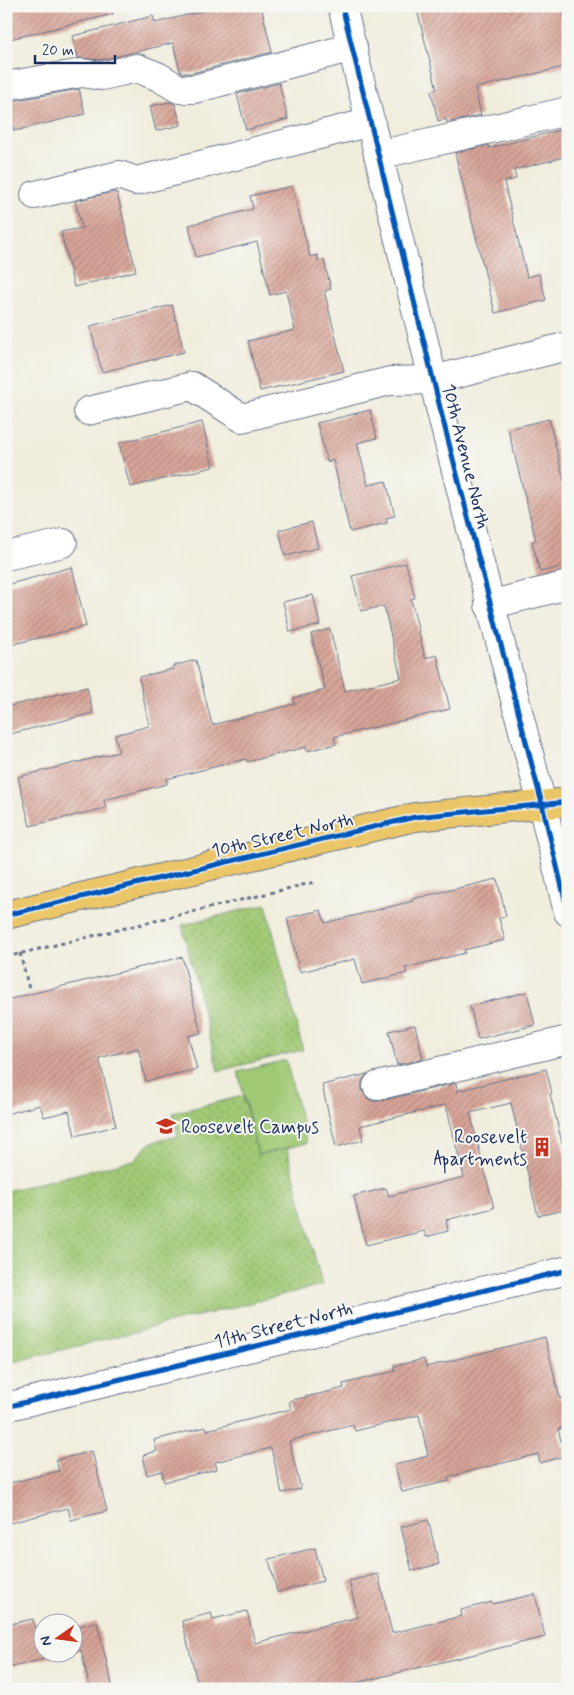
<svg xmlns="http://www.w3.org/2000/svg" width="574" height="1695" viewBox="0 0 574 1695" font-family="Mynerve,sans-serif">
  <style>
    .grass { fill: #a0c975; stroke: #5e7c6a }
    .park { fill: url(#park-dots); stroke: #5e7c6a }
    .building { fill: url(#building-hatch) }
    .lines { fill: none; stroke-linecap: round; stroke-linejoin: round }
    .minor-casing { stroke: #66728a; stroke-width: 30 }
    .major-casing { stroke: #66728a; stroke-width: 30 }
    .path { stroke: #66728a; stroke-width: 3; stroke-dasharray: 4 4; stroke-linecap: butt }
    .minor { stroke: #fff; stroke-width: 28 }
    .major { stroke: #ebc669; stroke-width: 28 }
    .cycleway-casing { stroke: #f6f6f2; stroke-width: 8 }
    .cycleway { stroke: #0057b8; stroke-width: 5 }
    .labels { text-anchor: middle; stroke-width: 4; stroke-linejoin: round; paint-order: stroke }
    .street-label { font-size: 19px; fill: #1b2f5e; stroke: #f6f6f2 }
    .poi-label { font-size: 19px; fill: #1b2f5e; stroke: #f6f6f2; text-anchor: start }
  </style>
  <defs>
    <pattern id="park-dots" width="8" height="8" patternUnits="userSpaceOnUse" patternTransform="scale(1.25)"><rect width="8" height="8" fill="#a0c975"/><path d="M2 2h.1M6 6h.1" fill="none" stroke="#82a463" stroke-width="1.8" stroke-linecap="round"/></pattern>
    <pattern id="building-hatch" width="6" height="6" patternUnits="userSpaceOnUse" patternTransform="scale(1.25)"><rect width="6" height="6" fill="#d8a497"/><path d="M-1 1l2-2M0 6l6-6M5 7l2-2" fill="none" stroke="#ae867e"/></pattern>
  </defs>
  <rect width="100%" height="100%" fill="#f6f6f2"/>
  <filter id="ink" filterUnits="userSpaceOnUse"><feTurbulence type="fractalNoise" baseFrequency=".02" numOctaves="2"/><feDisplacementMap in="SourceGraphic" scale="10" xChannelSelector="R" yChannelSelector="G"/><feConvolveMatrix kernelMatrix="1 2 1 2 8 2 1 2 1" color-interpolation-filters="sRGB"/></filter>
  <filter id="wash" filterUnits="userSpaceOnUse"><feTurbulence type="fractalNoise" baseFrequency=".0096" numOctaves="4" result="noise"/><feDisplacementMap in="SourceGraphic" scale="20" xChannelSelector="R" yChannelSelector="G"/><feGaussianBlur stdDeviation="1.12" result="paint"/><feColorMatrix in="noise" values="0 0 0 0 0 0 0 0 0 0 0 0 0 0 0 0 0 1.4 0 .05"/><feComposite in="paint" operator="in"/></filter>
  <g filter="url(#wash)">
    <rect width="100%" height="100%" fill="#f0eddc"/>
    <path class="grass" d="M286 1060 307 1143 258 1155 238 1072Z"/>
    <g class="park">
      <path d="M266 904 303 1050 218 1071 182 925Z"/>
      <path d="M243 1096 258 1155 287 1148 322 1285 6 1364V1191L134 1160 150 1143 178 1136 173 1113Z"/>
    </g>
    <g id="blocks">
      <g class="building">
        <path d="M6 6H112L113 14 6 40Z"/>
        <path d="M223 6H261L272 52 192 73H183L180 71 173 43 101 60 78 58 73 36 153 16 155 23Z"/>
        <path d="M416 6H561L568 33V66L475 88 481 115 447 123 446 119 438 121 431 91 437 89Z"/>
        <path d="M279 83 288 119 246 130 237 94Z"/>
        <path d="M79 89 85 114 14 131 7 102Z"/>
        <path d="M170 102 175 104 181 125 156 131 150 106Z"/>
        <path d="M568 128V156L514 170 516 179 504 182 527 277 539 274 546 300 495 313 455 153 489 145V148Z"/>
        <path d="M292 186 310 257 317 255 318 261 324 260 331 289 325 291V294L344 371 260 391 248 341 295 330 286 291 270 295 257 242 196 257 189 225 253 209 250 196Z"/>
        <path d="M113 192 117 193 136 271 74 287 61 232 82 228 75 201Z"/>
        <path d="M172 305 184 352 102 372 90 326Z"/>
        <path d="M370 410 377 438 357 443 368 485 386 481 395 516 386 518 387 523 350 532 333 460 327 462 317 423Z"/>
        <path d="M549 419 564 481 568 480V565L540 572 532 541 536 540 508 429Z"/>
        <path d="M202 422 213 467 130 487 119 443Z"/>
        <path d="M312 522 318 548 285 556 279 530Z"/>
        <path d="M406 563 415 598 411 599 425 658 437 655 450 709 334 737 336 744 307 751 306 747 247 762 246 759 166 779 167 784 104 800 106 808 30 826 18 777 119 752 115 735 149 726 139 677 173 669V666L196 660 212 725 295 704 294 698 325 690 311 634 330 629 345 691 401 678 384 606 361 611 352 576Z"/>
        <path d="M72 567 86 626 6 646V585Z"/>
        <path d="M313 595 320 625 290 632 283 602Z"/>
        <path d="M87 687 93 713 6 735V707Z"/>
        <path d="M497 879 506 916 499 918 505 940 464 950 465 953 405 968 407 973 362 984 355 959 300 972 287 918 321 910 325 923 413 901 412 899Z"/>
        <path d="M182 957 201 1033 188 1036 197 1069 146 1081 138 1048 99 1058 116 1126 75 1136 69 1111 44 1117 40 1105 6 1114V1000Z"/>
        <path d="M527 992 535 1025 478 1039 470 1006Z"/>
        <path d="M415 1025 423 1059 397 1065 389 1031Z"/>
        <path d="M546 1069 552 1093 550 1094 568 1167V1209L538 1216 511 1103 470 1113 494 1208 446 1220 448 1231 426 1237 424 1231 366 1245 354 1196 386 1188 389 1196 464 1177 446 1105 360 1126 363 1140 336 1147 322 1085 367 1074 362 1081V1090L366 1097 372 1101H380L456 1083 457 1091Z"/>
        <path d="M545 1337 560 1399 568 1397V1426L558 1429 565 1456 540 1463 538 1454 448 1477 449 1481 402 1492 395 1465 428 1456 419 1415 355 1431 353 1425 289 1441 301 1489 282 1493 271 1448 215 1462 217 1469 164 1482 162 1471 147 1475 143 1455 157 1451 154 1440 206 1427 207 1430 291 1409 289 1401 344 1388 343 1384 395 1371 394 1366 424 1359 426 1367Z"/>
        <path d="M92 1451 107 1511 71 1520 68 1508 6 1524V1484L59 1471 56 1460Z"/>
        <path d="M428 1520 439 1564 412 1571 401 1527Z"/>
        <path d="M315 1548 323 1581 277 1592 269 1559Z"/>
        <path d="M378 1574 392 1633 462 1616 461 1610 492 1602 493 1604 535 1594 545 1637 331 1689H199L182 1621 211 1613 213 1619 247 1611 255 1643 358 1617 349 1581Z"/>
        <path d="M33 1619 37 1636 42 1635V1652H72L12 1667 6 1642V1625Z"/>
        <path d="M97 1622 113 1689H90L81 1650 72 1652V1628Z"/>
      </g>
    </g>
  </g>
  <g filter="url(#ink)">
    <use href="#blocks" fill-opacity="0" stroke="#66728a" stroke-width="1"/>
    <g class="lines">
      <defs>
        <g id="minor">
          <path d="M342 6 444 424 542 804 568 912"/>
          <path d="M6 84 11 85 82 73 102 76 137 68 159 77 179 89H194L353 47"/>
          <path d="M378 155 568 111"/>
          <path d="M35 195 119 175 136 181 371 122"/>
          <path d="M88 411 192 386 242 418 390 381 433 380 568 346"/>
          <path d="M6 556 63 543"/>
          <path d="M489 605 568 585"/>
          <path d="M377 1086 568 1040"/>
          <path d="M6 1407 568 1270"/>
        </g>
        <path id="major" d="M6 915 415 817 568 802"/>
      </defs>
      <use href="#minor" class="minor-casing"/>
      <use href="#major" class="major-casing"/>
      <g class="path">
        <path d="M20 953 29 989"/>
        <path d="M6 957 315 882"/>
      </g>
      <use href="#minor" class="minor"/>
      <use href="#major" class="major"/>
      <defs>
        <g id="cycleway">
          <path d="M342 6 444 424 542 804 568 912"/>
          <path d="M6 915 415 817 568 802"/>
          <path d="M6 1407 568 1270"/>
        </g>
      </defs>
      <use href="#cycleway" class="cycleway-casing"/>
      <use href="#cycleway" class="cycleway"/>
    </g>
  </g>
  <defs>
    <symbol id="school-bare" viewBox="-9 -9 18 18"><path d="M0-5L7-2L0 1L-7-2ZM-4 1L0 2.5L4 1V4Q0 6-4 4Z" fill="#c8321e" stroke="#f6f6f2" stroke-width="2.5" paint-order="stroke"/></symbol>
    <symbol id="building-bare" viewBox="-9 -9 18 18"><path d="M-4-6H4V6H1V3H-1V6H-4ZM-2.5-4.3h1.7v1.8h-1.7ZM.8-4.3h1.7v1.8H.8ZM-2.5-1h1.7V.8h-1.7ZM.8-1h1.7V.8H.8Z" fill="#c8321e" stroke="#f6f6f2" stroke-width="2.5" paint-order="stroke"/></symbol>
  </defs>
  <g fill-rule="evenodd">
    <use href="#school-bare" x="152" y="1112" width="28" height="28"/>
    <use href="#building-bare" x="528" y="1133" width="28" height="28"/>
  </g>
  <g class="labels">
    <g class="street-label">
      <text transform="translate(467 456) rotate(76)" y="7">10th Avenue North</text>
      <text transform="translate(282 834) rotate(-13)" y="7">10th Street North</text>
      <text transform="translate(283 1324) rotate(-14)" y="7">11th Street North</text>
    </g>
    <g class="poi-label">
      <text x="181" y="1133">Roosevelt Campus</text>
      <text x="527" y="1143" text-anchor="end">Roosevelt<tspan x="527" dy="22">Apartments</tspan></text>
    </g>
  </g>
  <rect width="574" height="1695" fill="none" stroke="#f6f6f2" stroke-width="25"/>
  <g transform="translate(58 1638) rotate(256)"><circle r="24" fill="#f6f6f2" stroke="#9ea6b7"/>
  <path d="M0-4L9 19L0 12L-9 19Z" fill="#c8321e"/>
  <text y="-8" font-size="14" font-weight="bold" text-anchor="middle" fill="#1b2f5e">N</text>
  </g>
  <path d="M35 55v8h80v-8" fill="none" stroke="#1b2f5e" stroke-width="2.5"/>
  <text x="42" y="55" font-size="15" fill="#1b2f5e" stroke="#f6f6f2" stroke-width="4" paint-order="stroke">20 m</text>
</svg>
